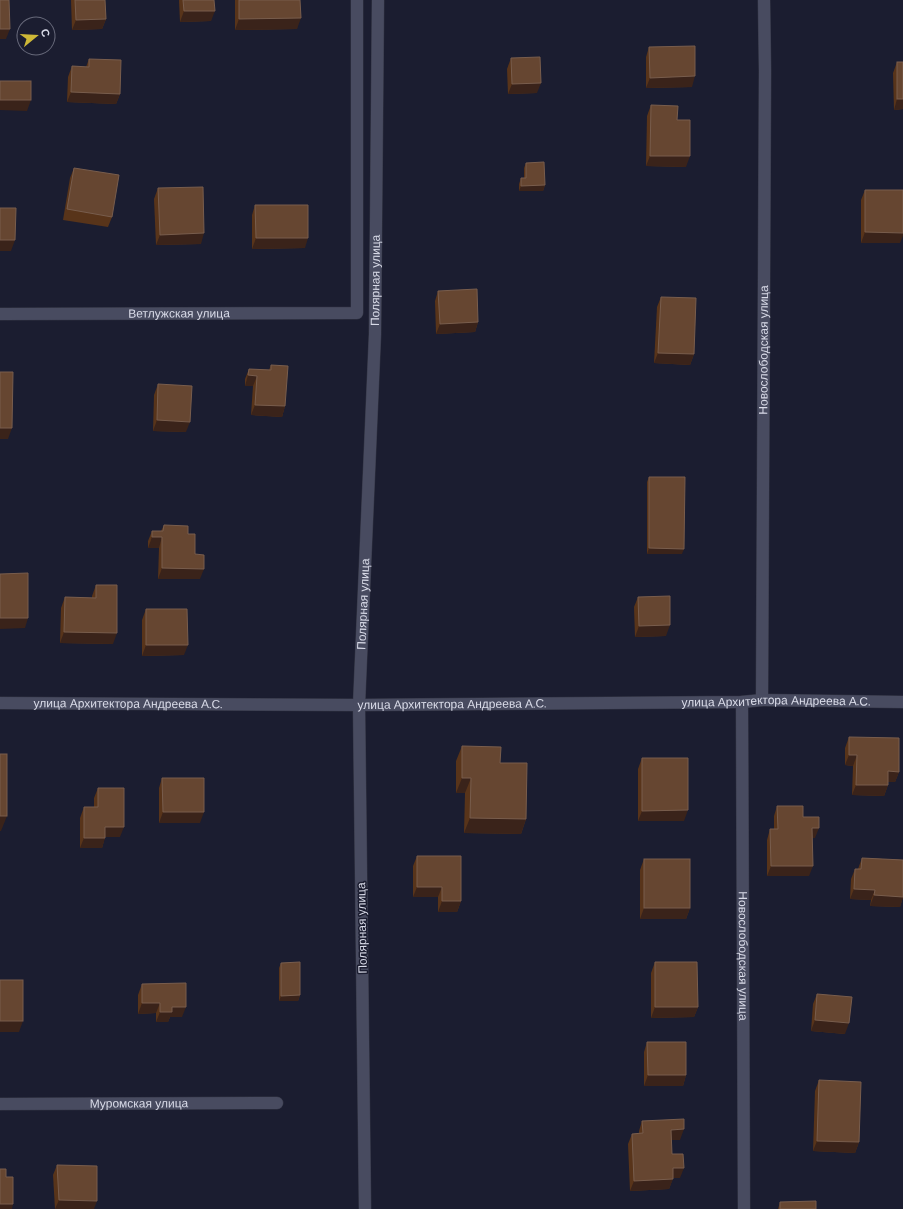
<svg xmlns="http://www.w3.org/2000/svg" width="903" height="1209" viewBox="0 0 903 1209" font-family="'DM Sans',sans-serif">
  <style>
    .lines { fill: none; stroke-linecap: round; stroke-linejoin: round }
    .minor-casing { stroke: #343645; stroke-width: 13 }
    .minor { stroke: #484b60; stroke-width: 12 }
    .wall { fill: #58341a }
    .shaded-wall { fill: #3a231a }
    .building { fill: #664631; stroke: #785d4d }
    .labels { text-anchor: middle; stroke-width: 3; stroke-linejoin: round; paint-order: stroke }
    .street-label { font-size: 12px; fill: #d9dbe8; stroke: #1b1d30 }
  </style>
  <rect width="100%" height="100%" fill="#1b1d30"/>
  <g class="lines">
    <defs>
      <g id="minor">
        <path id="s1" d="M0 314 357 313V0"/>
        <path id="s2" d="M762 700 765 71 764 0"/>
        <path id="s3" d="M742 702 744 1209"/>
        <path id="s4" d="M0 703 359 705 742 702 762 700 903 702"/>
        <path id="s5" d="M0 1104 277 1103"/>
        <path id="s6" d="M365 1209 359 705 375 334 378 0"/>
      </g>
    </defs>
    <use href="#minor" class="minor-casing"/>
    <use href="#minor" class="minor"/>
  </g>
  <g class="wall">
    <path d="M71 0H105L106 19 102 29 72 30Z"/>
    <path d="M179 0H214L211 21 180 22Z"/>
    <path d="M235 0H300L297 29 235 30Z"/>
    <path d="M649 47 692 87 646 88V57Z"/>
    <path d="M511 58 537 93 508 94 507 69Z"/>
    <path d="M89 59 120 94 116 104 67 102 68 77 72 66 86 67Z"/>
    <path d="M897 62H903V109L894 110 893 73Z"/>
    <path d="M651 105 677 120 686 167 646 166 647 116Z"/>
    <path d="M526 163 545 185 543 191H519V184L521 178H524V168Z"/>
    <path d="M74 168 112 217 108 227 63 220 70 178Z"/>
    <path d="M158 188 201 244 156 245 154 199Z"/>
    <path d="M865 190 900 243H861V200Z"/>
    <path d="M255 205 305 248 252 249V215Z"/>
    <path d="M438 291 478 322 475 332 436 334 435 301Z"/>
    <path d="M661 297 694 354 690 365 654 363 657 307Z"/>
    <path d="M271 365 285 406 282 417 251 415 253 386H245V379L249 369 269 370Z"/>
    <path d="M158 384 186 432 153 431 154 395Z"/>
    <path d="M649 477 682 554H647V482Z"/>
    <path d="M164 525 188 534 195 554 200 579H158L159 548H148V541L152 531H161Z"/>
    <path d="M96 585 113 644 60 643 61 608 65 597 92 598V596Z"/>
    <path d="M638 597 666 636 635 637 634 607Z"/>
    <path d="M146 609 184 655 142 656V620Z"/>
    <path d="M849 737 899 772 895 782H888V785L884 796 852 795 853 766 845 765V748Z"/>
    <path d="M462 746 500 763 526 819 521 834 464 833 465 793H456V761Z"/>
    <path d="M642 758 684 821H638V769Z"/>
    <path d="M162 778 200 823H159V788Z"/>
    <path d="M98 788 120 837H105L102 848H80V818L84 807H94V798Z"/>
    <path d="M777 806 803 817 815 838H812L809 876H767V840L770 829H774V816Z"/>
    <path d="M417 856 461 901 457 912H438V897H413V866Z"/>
    <path d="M862 858 903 860V897L900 907 870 906 871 900 850 899 851 879 855 869H858Z"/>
    <path d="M644 859 690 908 686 919H640V870Z"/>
    <path d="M655 962 698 1007 694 1017 651 1018V973Z"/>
    <path d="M281 963 300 995 298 1001H279V968Z"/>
    <path d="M142 984 182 1017H170L168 1022H156V1013L138 1014V995Z"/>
    <path d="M817 994 845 1034 811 1031 813 1004Z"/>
    <path d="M647 1042 686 1075 683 1086H644V1052Z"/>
    <path d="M819 1080 859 1142 855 1153 813 1151 815 1091Z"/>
    <path d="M642 1121 680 1140H671L672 1154 680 1178H673L669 1189 630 1191 628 1144 632 1134H639V1131Z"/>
    <path d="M57 1165 94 1209H55L53 1175Z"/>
    <path d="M780 1202 816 1209H778Z"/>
  </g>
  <g class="shaded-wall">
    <path d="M184 11H215L211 21 180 22Z"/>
    <path d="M301 18 297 29 235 30 239 19Z"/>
    <path d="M106 19 102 29 72 30 76 20Z"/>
    <path d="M0 29H10L6 39H0Z"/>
    <path d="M695 76 692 87 646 88 650 78Z"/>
    <path d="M541 83 537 93 508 94 512 84Z"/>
    <path d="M71 92 120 94 116 104 67 102Z"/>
    <path d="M897 99H903V109L894 110Z"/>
    <path d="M0 100H31L27 111 0 110Z"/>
    <path d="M650 156H690L686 167 646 166Z"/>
    <path d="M545 185 543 191H519L521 186Z"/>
    <path d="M865 232 903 233V236L900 243H861Z"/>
    <path d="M204 233 201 244 156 245 160 235Z"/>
    <path d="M256 238H308L305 248 252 249Z"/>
    <path d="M0 240H15L11 251H0Z"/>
    <path d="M478 322 475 332 436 334 440 324Z"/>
    <path d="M658 353 694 354 690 365 654 363Z"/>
    <path d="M248 375 257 376 253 386H245Z"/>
    <path d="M255 405 285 406 282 417 251 415Z"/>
    <path d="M157 420 190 422 186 432 153 431Z"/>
    <path d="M0 428H12L8 439H0Z"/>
    <path d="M152 537H162L159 548H148Z"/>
    <path d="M649 548 684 549 682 554H647Z"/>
    <path d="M162 568 204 569 200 579H158Z"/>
    <path d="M0 618H28L25 628 0 629Z"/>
    <path d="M670 625 666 636 635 637 639 626Z"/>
    <path d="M64 632 117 633 113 644 60 643Z"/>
    <path d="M146 645H188L184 655 142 656Z"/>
    <path d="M849 755H857L853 766 845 765Z"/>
    <path d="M888 771 899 772 895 782H884Z"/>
    <path d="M462 778H471L465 793H456Z"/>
    <path d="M856 785H888L884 796 852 795Z"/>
    <path d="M688 810 684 821H638L642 811Z"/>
    <path d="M163 812H204L200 823H159Z"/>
    <path d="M0 816H7L1 831H0Z"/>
    <path d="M470 818 526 819 521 834 464 833Z"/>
    <path d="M105 827H124L120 837H101Z"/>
    <path d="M812 828H819L815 838H808Z"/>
    <path d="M84 838H105L102 848H80Z"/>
    <path d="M771 866H813L809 876H767Z"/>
    <path d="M417 887H442L438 897H413Z"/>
    <path d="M854 889 875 890 871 900 850 899Z"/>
    <path d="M874 895 903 897 900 907 870 906Z"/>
    <path d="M442 901H461L457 912H438Z"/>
    <path d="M644 908H690L686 919H640Z"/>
    <path d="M300 995 298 1001H279L281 996Z"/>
    <path d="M142 1003H160L156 1013 138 1014Z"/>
    <path d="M172 1007H186L182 1017H170L168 1022H156L160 1012Z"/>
    <path d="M655 1007H698L694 1017 651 1018Z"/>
    <path d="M815 1020 849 1023 845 1034 811 1031Z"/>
    <path d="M0 1021H23L19 1032H0Z"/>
    <path d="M648 1075H686L683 1086H644Z"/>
    <path d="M684 1129 680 1140H667L671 1130Z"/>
    <path d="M817 1141 859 1142 855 1153 813 1151Z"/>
    <path d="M673 1168H684L680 1178H669Z"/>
    <path d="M673 1179 669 1189 630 1191 634 1181Z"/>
    <path d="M59 1200 97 1201 94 1209H55Z"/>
    <path d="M0 1204H13L12 1209H0Z"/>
  </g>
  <g class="building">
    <path d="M0 0H9L10 29H0Z"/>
    <path d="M75 0H105L106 19 76 20Z"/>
    <path d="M183 0H214L215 11H184Z"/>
    <path d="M239 0H300L301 18 239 19Z"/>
    <path d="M695 46V76L650 78 649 47Z"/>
    <path d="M540 57 541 83 512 84 511 58Z"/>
    <path d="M89 59 121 60 120 94 71 92 72 66 89 67Z"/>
    <rect x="897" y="62" width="6" height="37"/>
    <rect x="0" y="81" width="31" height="19"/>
    <path d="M651 105 678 106 677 120H690V156H650Z"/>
    <path d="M544 162 545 185 521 186V178H526V163Z"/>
    <path d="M74 168 119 175 112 217 67 209Z"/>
    <path d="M203 187 204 233 160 235 158 188Z"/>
    <path d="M865 190H903V233L865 232Z"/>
    <path d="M255 205H308V238H256Z"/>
    <path d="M0 208H16L15 240H0Z"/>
    <path d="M477 289 478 322 440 324 438 291Z"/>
    <path d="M661 297 696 298 694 354 658 353Z"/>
    <path d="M271 365 288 366 285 406 255 405 257 376 248 375 249 369 271 370Z"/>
    <path d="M0 372H13L12 428H0Z"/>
    <path d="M158 384 192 386 190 422 157 420Z"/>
    <path d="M649 477H685L684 549 649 548Z"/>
    <path d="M164 525 188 526V534H195V554L204 555V569L162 568V537H152V531H163Z"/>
    <path d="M28 573V618H0V574Z"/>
    <path d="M96 585H117V633L64 632 65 597 96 598Z"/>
    <path d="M670 596V625L639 626 638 597Z"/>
    <path d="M146 609H187L188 645H146Z"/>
    <path d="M849 737 899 738V772L888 771V785H856L857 755H849Z"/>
    <path d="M462 746 501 747 500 763H527L526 819 470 818 471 778H462Z"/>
    <rect x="0" y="754" width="7" height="62"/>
    <path d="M642 758H688V810L642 811Z"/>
    <path d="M162 778H204V812H163Z"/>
    <path d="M98 788H124V827H105V838H84V807H98Z"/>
    <path d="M777 806H803V817H819V828H812L813 866H771L770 829H778Z"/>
    <path d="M417 856H461V901H442V887H417Z"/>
    <path d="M862 858 903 860V897L874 895 875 890 854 889 855 869H861Z"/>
    <rect x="644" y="859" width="46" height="49"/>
    <path d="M300 962V995L281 996V963Z"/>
    <path d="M655 962H697L698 1007H655Z"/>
    <rect x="0" y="980" width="23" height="41"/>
    <path d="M186 983V1007H172V1012H160V1003H142V984Z"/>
    <path d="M817 994 852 997 849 1023 815 1020Z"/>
    <path d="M647 1042H686V1075H648Z"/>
    <path d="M819 1080 861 1082 859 1142 817 1141Z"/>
    <path d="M684 1119V1129L671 1130 672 1154H683L684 1168H673V1179L634 1181 632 1134 643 1133 642 1121Z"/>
    <path d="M57 1165 97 1166V1201L59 1200Z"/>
    <path d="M0 1169H6V1177H13V1204H0Z"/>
    <path d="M816 1201V1209H780V1202Z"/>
  </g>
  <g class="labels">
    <g class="street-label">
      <text dy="4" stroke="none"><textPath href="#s6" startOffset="929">Полярная улица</textPath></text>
      <text dy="4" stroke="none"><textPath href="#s1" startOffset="179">Ветлужская улица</textPath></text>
      <text dy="4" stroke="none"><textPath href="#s2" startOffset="350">Новослободская улица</textPath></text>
      <text dy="4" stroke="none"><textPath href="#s6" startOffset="605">Полярная улица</textPath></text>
      <text dy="4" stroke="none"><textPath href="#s4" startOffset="776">улица Архитектора Андреева А.С.</textPath></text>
      <text dy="4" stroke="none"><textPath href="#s4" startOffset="128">улица Архитектора Андреева А.С.</textPath></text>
      <text dy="4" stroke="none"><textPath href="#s4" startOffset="452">улица Архитектора Андреева А.С.</textPath></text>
      <text transform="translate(362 928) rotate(-91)" y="4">Полярная улица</text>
      <text dy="4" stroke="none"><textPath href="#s3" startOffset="254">Новослободская улица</textPath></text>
      <text dy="4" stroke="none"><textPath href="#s5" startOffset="139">Муромская улица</textPath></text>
    </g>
  </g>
  <g transform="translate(36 36) rotate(72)"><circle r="19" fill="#1b1d30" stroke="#67697a"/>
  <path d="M0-3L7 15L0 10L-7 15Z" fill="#ceb837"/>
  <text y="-6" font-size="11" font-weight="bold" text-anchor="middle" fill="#d9dbe8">С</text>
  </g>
</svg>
